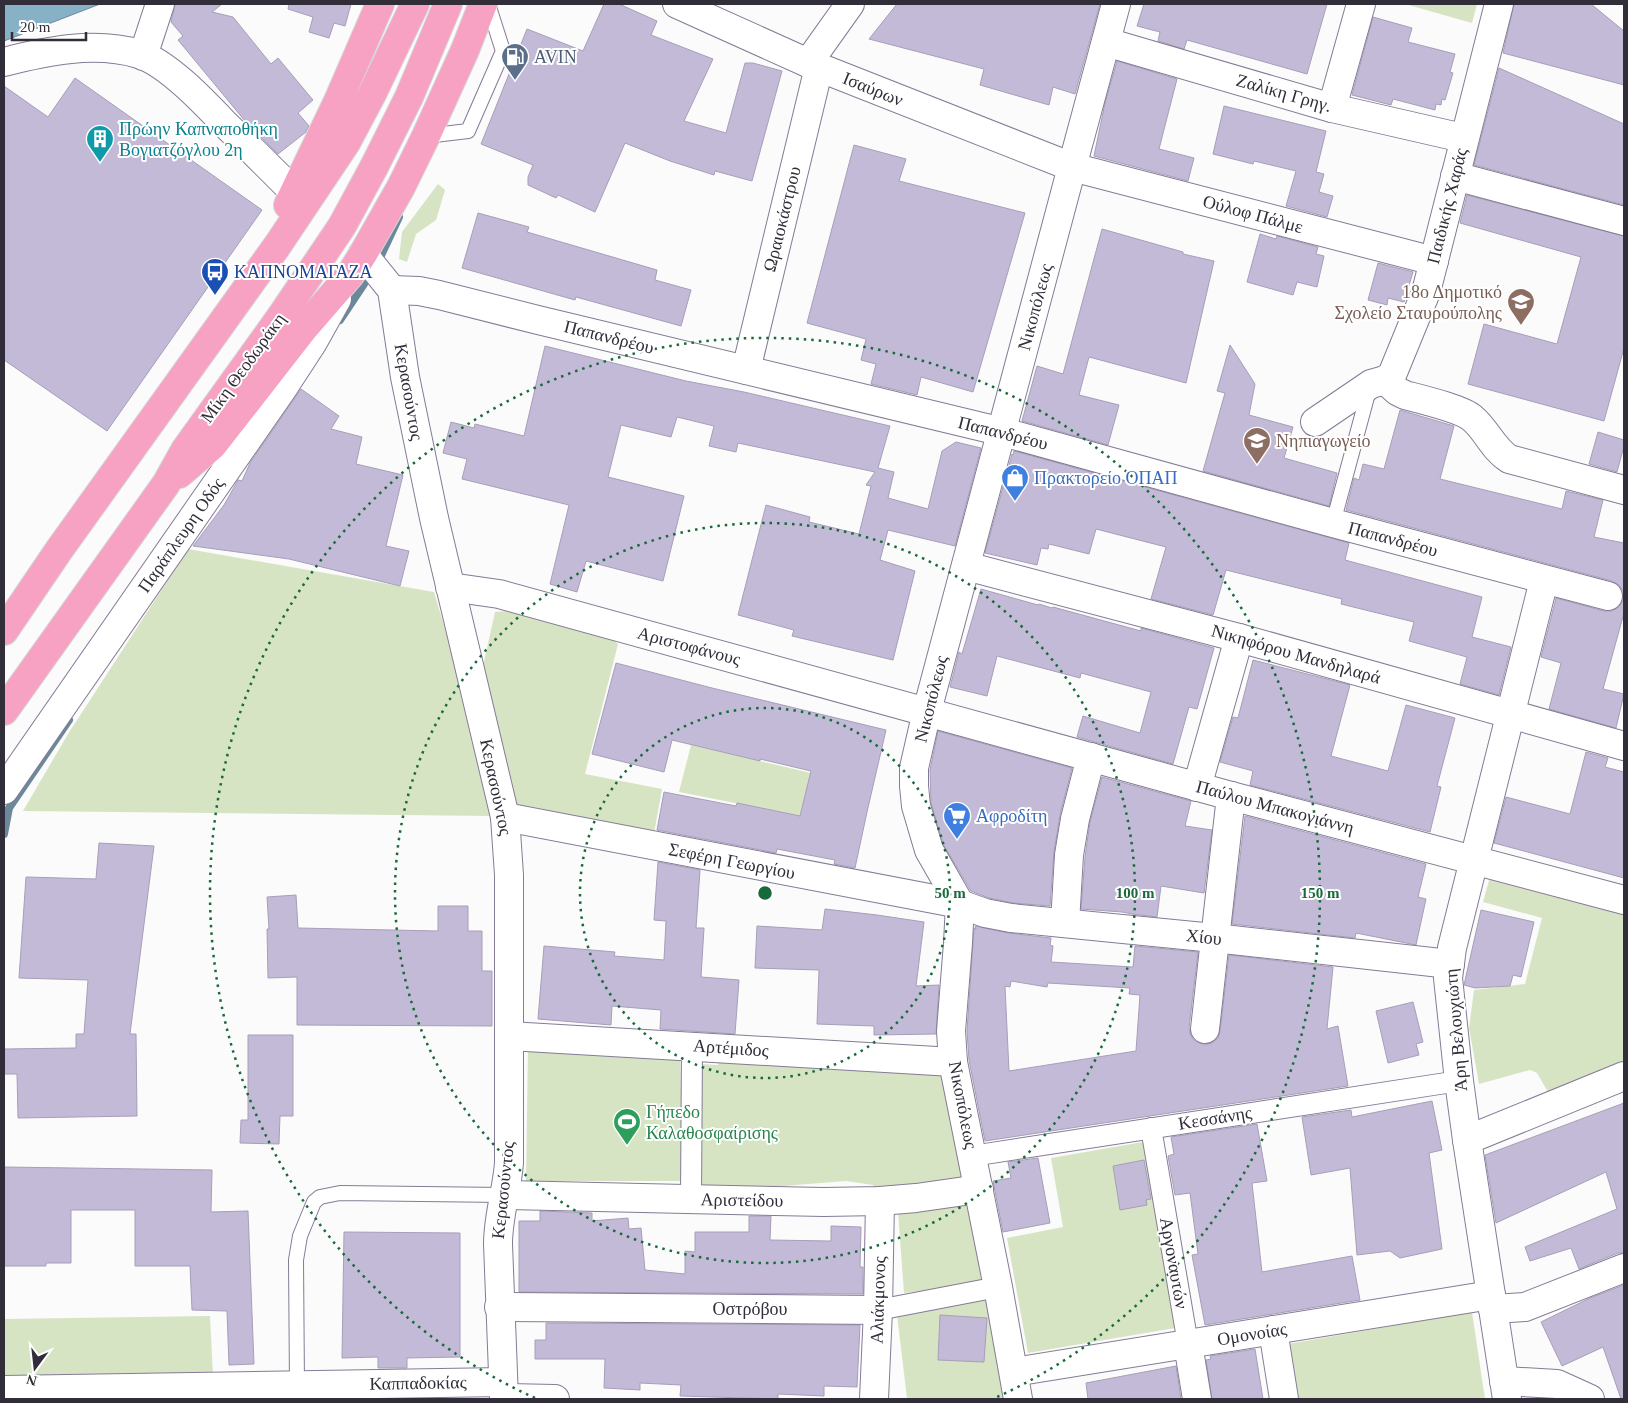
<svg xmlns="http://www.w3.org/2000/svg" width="1628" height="1403" viewBox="0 0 1628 1403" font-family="Georgia,serif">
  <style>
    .green { fill: #d6e4c4 }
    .water { fill: #86b1c7; stroke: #6c899c }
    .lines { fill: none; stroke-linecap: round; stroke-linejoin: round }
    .stream { stroke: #6c899c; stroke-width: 8 }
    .building { fill: #c3bad7; stroke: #a79eba; fill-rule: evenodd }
    .service-casing { stroke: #847b96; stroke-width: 16 }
    .pedestrian-casing { stroke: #847b96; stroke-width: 22 }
    .minor-casing { stroke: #847b96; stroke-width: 30 }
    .tertiary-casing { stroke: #847b96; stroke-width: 30 }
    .trunk-casing { stroke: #d6d5d7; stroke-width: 30 }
    .service { stroke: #fff; stroke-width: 14 }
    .pedestrian { stroke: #fff; stroke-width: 20 }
    .minor { stroke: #fff; stroke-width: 28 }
    .tertiary { stroke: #fff; stroke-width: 28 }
    .trunk { stroke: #f7a2c2; stroke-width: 28 }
    .ring { fill: none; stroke: #186a3b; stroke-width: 2.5; stroke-dasharray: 2.5 5 }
    .labels { text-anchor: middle; stroke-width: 4; stroke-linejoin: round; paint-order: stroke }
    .service-label { font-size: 18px; fill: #4e5e75; stroke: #fff; text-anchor: start }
    .street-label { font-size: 18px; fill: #312d39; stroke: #fff }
    .culture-label { font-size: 18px; fill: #0d838f; stroke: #fff; text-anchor: start }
    .transit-label { font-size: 18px; fill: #164399; stroke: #fff; text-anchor: start }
    .education-label { font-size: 18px; fill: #785e54; stroke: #fff; text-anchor: end }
    .shop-label { font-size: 18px; fill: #366cbe; stroke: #fff; text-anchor: start }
    .leisure-label { font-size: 18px; fill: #27864d; stroke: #fff; text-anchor: start }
    .centre { fill: #186a3b; stroke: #fff; stroke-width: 2.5 }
    .ring-label { font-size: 15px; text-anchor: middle; font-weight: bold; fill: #186a3b; stroke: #fff; stroke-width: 4; stroke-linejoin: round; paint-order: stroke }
  </style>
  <rect width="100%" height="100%" fill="#fbfbfb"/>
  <g class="green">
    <path d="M1405 4H1477L1472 23Z"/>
    <path d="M438 184 445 190 436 220 416 234 407 262 399 259 402 232Z"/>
    <path d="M188 549 434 592 469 709 492 816 23 811 68 734Z"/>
    <path d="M507 611 613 640 618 644 585 774 662 789 653 839 516 812 483 666 495 612Z"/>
    <path d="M691 745 811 773 800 816 679 792Z"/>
    <path d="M1490 877 1624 912V1061L1548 1092 1537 1073 1530 1070 1479 1084 1469 1028 1474 990 1525 984 1542 918 1483 902Z"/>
    <path d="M528 1047 680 1053 683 1181H526Z"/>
    <path d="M719 1058 944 1071 966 1180 875 1193 873 1185 846 1181 771 1187 699 1186 700 1064 718 1065Z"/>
    <path d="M1143 1142 1175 1328 1028 1353 1007 1238 1063 1227 1051 1158Z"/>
    <path d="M970 1204 986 1283 904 1293 898 1212Z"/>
    <path d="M990 1294 1013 1399 907 1398 897 1315Z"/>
    <path d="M1472 1312 1485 1399H1296L1288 1344Z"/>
    <path d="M210 1316 213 1376 4 1377V1319Z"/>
  </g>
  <path class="water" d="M4 4H100L4 41Z"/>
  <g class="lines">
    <g class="stream">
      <path d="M377 264 399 217"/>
      <path d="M340 320 364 284"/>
      <path d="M4 834 9 808 69 720"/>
    </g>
  </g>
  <g class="building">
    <path d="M175 4H222L212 12 233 17 271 64 278 58 313 100 298 113 309 126 306 132 278 154 245 121 178 40 183 36 171 22Z"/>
    <path d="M289 4H351L345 26 334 23 329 38 309 32 313 17 288 9Z"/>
    <path d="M604 4H619L657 21 651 35 713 59 684 121 726 133 745 63H753L782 71 752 181 715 171 714 175 670 161 625 143 595 212 558 195 556 198 528 185V177L533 165 481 144 527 29 583 51Z"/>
    <path d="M897 4H1100L1075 94 1053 87 1049 105 980 85 984 69 869 39Z"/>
    <path d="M1144 4H1327L1307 74 1187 40 1184 49 1158 41 1160 32 1137 26Z"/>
    <path d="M1514 4H1591L1624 31V85L1503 53Z"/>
    <path d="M1373 17 1412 28 1408 42 1455 54 1450 72 1453 73 1445 100 1442 99 1441 105 1436 104 1435 110 1393 99 1391 105 1352 95Z"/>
    <path d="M1117 61 1177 79 1159 149 1194 158 1188 181 1094 156 1105 103Z"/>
    <path d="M1499 68 1624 124V205L1474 165Z"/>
    <path d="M75 78 262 210 107 431 4 360V86L48 117Z"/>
    <path d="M1224 106 1326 131 1316 172 1324 174 1319 192 1333 196 1327 217 1286 206 1296 171 1254 161 1253 164 1213 154Z"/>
    <path d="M854 145 906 159 899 181 1025 213 973 392 921 377 917 395 871 384 876 364 861 360 866 339 807 323Z"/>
    <path d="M1467 195 1624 236V348L1604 421 1468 384 1484 324 1557 344 1581 257 1460 223Z"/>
    <path d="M478 213 529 227 527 232 657 270 655 280 691 290 681 326 576 297 575 300 462 268Z"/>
    <path d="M1102 229 1183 252V254L1214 261 1186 383 1089 357 1079 395 1119 405 1108 445 1022 421 1037 366 1063 374Z"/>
    <path d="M1260 234 1276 239 1277 236 1318 247 1316 254 1324 256 1317 287 1297 282 1293 295 1247 282Z"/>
    <path d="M1378 263 1413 272 1404 302 1388 298 1387 305 1368 300Z"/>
    <path d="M1230 345 1255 384 1249 415 1293 427 1284 458 1337 473 1329 506 1203 471 1225 393 1217 391Z"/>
    <path d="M545 346 686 381 744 392 890 426 878 468 894 472 888 498 928 509 942 451 956 442 981 448 955 546 888 530 880 560 915 571 893 660 792 636 794 630 738 615 766 505 810 517 809 522 859 534 871 486 866 485 875 472 738 443 736 452 709 446 714 426 677 417 671 437 621 425 608 477 684 496 663 581 586 561 577 592 550 584 569 505 462 479 467 459 443 453 451 422 474 428 475 424 524 436Z"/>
    <path d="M301 389 339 416 331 429 362 437 356 464 403 475 386 546 409 551 400 586 289 559 193 546 224 505 238 480 242 481 250 463Z"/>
    <path d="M1400 410 1454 426 1440 479 1562 509 1566 491 1603 500 1594 537 1624 543V613L1603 689 1624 694 1616 728 1549 709 1561 663 1541 657 1556 598 1604 611H1612L1619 607 1623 600V591L1619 585 1612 581 1346 510 1354 478 1359 480 1363 464 1384 469Z"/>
    <path d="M1598 432 1624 440V446L1617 472 1589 464Z"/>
    <path d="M1014 451 1349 543 1345 560 1482 597 1472 637 1511 647 1499 695 1460 684 1467 657 1409 641 1414 622 1341 604 1342 599 1226 570 1213 615 1151 599 1166 547 1096 529 1089 554 1049 544 1048 549 1041 548 1037 565 985 553 1012 454 1013 455Z"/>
    <path d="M981 589 1038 605 1039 604 1052 608 1053 607 1141 631V628L1214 648 1197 709 1189 707 1173 764 1077 737 1083 716 1140 733 1151 692 1081 673 1080 678 997 656 987 696 950 687 959 652 962 654Z"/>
    <path d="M1253 660 1350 685 1331 756 1388 771 1406 705 1455 718 1437 786 1441 787 1430 832 1250 785 1253 771 1220 762 1233 717 1238 718Z"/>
    <path d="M616 663 712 688 886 730 867 812 855 868 834 864 835 860 777 849 776 853 657 830 664 792 736 806 737 803 800 816 811 771 760 759V761L672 740 664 772 592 754Z"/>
    <path d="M938 731 1072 768 1060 815 1054 852 1050 906 1013 903 989 898 971 891 943 844 931 803 930 770Z"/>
    <path d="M1586 752 1608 758 1605 767 1624 772V878L1494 843 1506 797 1570 814Z"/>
    <path d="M1102 777 1191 801 1185 826 1212 830 1204 893 1161 886 1157 917 1132 914 1122 912 1081 909 1085 857 1090 822Z"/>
    <path d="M1245 816 1426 864 1418 897 1426 899 1416 945 1356 933 1355 938 1232 924Z"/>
    <path d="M99 843 154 846 130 1034H136L137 1116 18 1118 17 1074H4V1049L76 1048V1034H84L88 980 19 978 26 877 96 879Z"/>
    <path d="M658 862 700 870 696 928H704L701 977 739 980 735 1034 660 1029 661 1010 612 1006 611 1025 538 1019 544 946 615 952 614 956 664 960 666 921 654 920Z"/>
    <path d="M296 895 298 928 438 931V906H468V931H482V971H492V1026L297 1025V977L268 978 267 929H269L267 897Z"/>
    <path d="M825 909 877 915 924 922 916 986 939 985 936 1034 874 1035V1026L817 1024 819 970 755 968 757 926 822 930Z"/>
    <path d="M1481 910 1534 922 1521 977 1513 975 1510 986 1475 988 1464 985Z"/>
    <path d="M975 926 1008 933 1051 938 1050 945 1053 946 1051 962 1133 967 1135 946 1198 952 1189 1028 1191 1036 1195 1041 1204 1045 1212 1043 1218 1038 1220 1031 1229 955 1333 967 1327 1029 1338 1026 1348 1086 985 1141 969 1060 967 1031 974 928 976 929ZM1011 981 1047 987 1048 983 1130 988 1129 994 1140 995 1136 1051 1009 1071 1005 986 1010 987Z"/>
    <path d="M1413 1002 1423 1042 1416 1044 1419 1055 1388 1063 1376 1011Z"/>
    <path d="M248 1035H293V1116H280L279 1144 240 1143 241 1120H248Z"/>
    <path d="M1432 1101 1442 1150 1429 1153 1442 1249 1400 1258 1390 1251 1357 1255 1350 1168 1311 1175 1302 1117 1351 1110 1352 1117Z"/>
    <path d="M1624 1103V1253H1618L1579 1269 1571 1248 1530 1261 1525 1247 1617 1209 1606 1172 1496 1223 1485 1155Z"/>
    <path d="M1257 1124 1267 1181 1252 1183 1262 1272 1352 1256 1360 1300 1205 1325 1192 1255 1198 1254 1190 1193 1175 1195 1168 1156 1174 1154 1171 1137Z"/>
    <path d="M1038 1158 1050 1223 1003 1232 993 1181 1011 1178 1008 1162Z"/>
    <path d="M1144 1160 1151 1199 1146 1200 1147 1205 1120 1210 1113 1166Z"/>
    <path d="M4 1167 212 1170 211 1212 248 1211 254 1364 229 1365 227 1311 192 1310 190 1266H135V1210H71V1263H46V1266H4Z"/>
    <path d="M540 1211 592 1213V1221L628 1218 629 1229 641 1228 645 1270 685 1274V1251L695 1252V1232H749V1216H771L770 1240 831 1241V1226L861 1227 860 1267H863V1294L519 1292V1221H540Z"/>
    <path d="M344 1232 460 1233V1357L407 1358V1368H378V1357L342 1358Z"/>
    <path d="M1624 1285V1399H1621L1603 1347 1562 1366 1541 1322 1590 1298Z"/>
    <path d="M940 1315 987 1318 984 1362 938 1360Z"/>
    <path d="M546 1323 860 1325 857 1387 824 1386V1396L778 1394V1399L680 1396 681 1385 640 1383V1390L604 1388 605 1359H535V1340H546Z"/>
    <path d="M1255 1349 1263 1399H1212L1206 1360 1211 1359 1210 1356Z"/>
    <path d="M1176 1366 1181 1399H1088L1086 1383Z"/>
  </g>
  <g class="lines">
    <defs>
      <g id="service">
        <path d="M426 136 468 131 503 51 488 4"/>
        <path d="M1333 523 1370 386"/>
        <path d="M297 1385 296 1260 300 1236 314 1202 320 1197 340 1193 504 1195"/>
      </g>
      <g id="pedestrian">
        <path d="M1151 1128 1188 1344"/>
        <path d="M972 1156 1459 1081"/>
        <path d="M691 1199 692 1046"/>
        <path d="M878 1310 998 1287"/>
      </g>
      <g id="minor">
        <path d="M1116 4 1072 167 1434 261"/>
        <path d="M1106 42 1332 108 1463 138"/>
        <path d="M143 56 160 4"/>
        <path d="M1332 108 1361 4"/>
        <path d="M1455 176 1624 221"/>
        <path d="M363 254 392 290 405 377 434 518 505 817 509 875V1163C507 1190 498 1216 498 1244L504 1399"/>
        <path d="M392 290 419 291 439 295 538 320 1003 432 1333 523 1608 596"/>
        <path d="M746 370 819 67"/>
        <path d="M1385 380 1397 391 1405 395C1420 399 1462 409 1472 418 1486 429 1493 449 1509 459L1624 490"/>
        <path d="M1315 422 1371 384 1385 380 1392 375 1426 292 1499 4"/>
        <path d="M966 566 1239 638 1624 746"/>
        <path d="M450 587 499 594 1231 796 1624 900"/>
        <path d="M1197 787 1239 638"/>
        <path d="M505 817 960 904 985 913 1011 918 1214 938 1450 964"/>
        <path d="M1065 923 1069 855 1075 819 1091 757"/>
        <path d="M1205 1029 1231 796"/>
        <path d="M509 1036 953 1062"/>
        <path d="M1467 1140 1624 1076"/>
        <path d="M504 1195 824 1202 880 1201 916 1198 979 1189"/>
        <path d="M499 1307 878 1310"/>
        <path d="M1493 1309 1525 1307 1624 1268"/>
        <path d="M1273 1330 1284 1399"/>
        <path d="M1188 1344 1197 1399"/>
        <path d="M1014 1372 1491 1295"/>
        <path d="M1504 1381 1557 1384 1590 1399"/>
        <path d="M4 1390 503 1382"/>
        <path d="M504 1398 555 1399"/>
        <path d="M874 1399 878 1310 880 1201"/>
        <path d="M1507 1399 1467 1140 1459 1081 1448 978 1452 948 1544 580"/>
      </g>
      <g id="tertiary">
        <path d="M677 4 808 63 1072 167 927 711 914 768V786L916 806 929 850 960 904 958 943 951 1031 953 1062 998 1287 1018 1399"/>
        <path d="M4 62C46 51 95 41 139 54 167 63 203 101 224 123 248 146 271 169 294 192"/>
        <path d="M808 63 850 4"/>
        <path d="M4 790 281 391 313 342 337 299"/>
      </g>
      <g id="trunk">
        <path d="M288 205 338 101 380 4"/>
        <path d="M179 474 213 445 305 327 350 275 363 254 401 187 426 136 465 50 483 4"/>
        <path d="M4 631 59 550 277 246 346 143 372 94 415 4"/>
        <path d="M4 711 166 484 185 450 282 315 342 226 374 167 409 97 448 4"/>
      </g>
    </defs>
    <use href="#service" class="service-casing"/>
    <use href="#pedestrian" class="pedestrian-casing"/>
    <use href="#minor" class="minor-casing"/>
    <use href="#tertiary" class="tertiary-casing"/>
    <use href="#trunk" class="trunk-casing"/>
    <use href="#service" class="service"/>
    <use href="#pedestrian" class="pedestrian"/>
    <use href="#minor" class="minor"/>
    <use href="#tertiary" class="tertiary"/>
    <use href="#trunk" class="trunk"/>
  </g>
  <g class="ring">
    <circle cx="765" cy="893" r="185"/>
    <circle cx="765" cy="893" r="370"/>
    <path d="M535 1398A555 555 0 1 1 995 1398"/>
  </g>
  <defs>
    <symbol id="fuel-pin" viewBox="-11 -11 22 30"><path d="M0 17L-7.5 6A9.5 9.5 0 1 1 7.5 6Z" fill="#5c6f8a" stroke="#fff"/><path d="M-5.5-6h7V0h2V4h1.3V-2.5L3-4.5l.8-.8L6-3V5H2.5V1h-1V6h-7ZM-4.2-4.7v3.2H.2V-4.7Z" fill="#fff"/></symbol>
    <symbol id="building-pin" viewBox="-11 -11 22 30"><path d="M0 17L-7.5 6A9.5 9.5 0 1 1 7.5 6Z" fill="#0f9aa8" stroke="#fff"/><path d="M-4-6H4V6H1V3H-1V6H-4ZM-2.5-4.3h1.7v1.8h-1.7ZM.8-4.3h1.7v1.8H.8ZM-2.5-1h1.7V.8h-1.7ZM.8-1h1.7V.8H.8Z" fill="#fff"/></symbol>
    <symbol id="bus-pin" viewBox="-11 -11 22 30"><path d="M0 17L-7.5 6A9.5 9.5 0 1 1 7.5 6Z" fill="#1a4fb4" stroke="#fff"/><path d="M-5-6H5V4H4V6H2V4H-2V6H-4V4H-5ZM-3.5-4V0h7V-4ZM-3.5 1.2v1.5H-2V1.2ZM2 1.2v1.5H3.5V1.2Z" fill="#fff"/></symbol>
    <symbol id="school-pin" viewBox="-11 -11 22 30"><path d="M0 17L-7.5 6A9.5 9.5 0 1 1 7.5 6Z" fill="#8d6e63" stroke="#fff"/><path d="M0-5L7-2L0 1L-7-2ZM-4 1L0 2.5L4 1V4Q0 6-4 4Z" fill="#fff"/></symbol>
    <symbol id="shop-pin" viewBox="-11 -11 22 30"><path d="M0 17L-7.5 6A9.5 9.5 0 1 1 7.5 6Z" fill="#3f7fe0" stroke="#fff"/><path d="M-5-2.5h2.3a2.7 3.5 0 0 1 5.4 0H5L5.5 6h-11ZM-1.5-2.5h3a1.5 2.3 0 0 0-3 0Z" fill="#fff"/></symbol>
    <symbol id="supermarket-pin" viewBox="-11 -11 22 30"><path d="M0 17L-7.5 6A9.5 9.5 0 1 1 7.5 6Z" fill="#3f7fe0" stroke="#fff"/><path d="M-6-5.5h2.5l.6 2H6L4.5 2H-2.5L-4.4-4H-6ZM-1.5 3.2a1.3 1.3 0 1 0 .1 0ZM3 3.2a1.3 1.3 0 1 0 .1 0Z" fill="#fff"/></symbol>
    <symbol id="stadium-pin" viewBox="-11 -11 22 30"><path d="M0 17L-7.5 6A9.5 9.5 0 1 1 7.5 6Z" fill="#2e9e5b" stroke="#fff"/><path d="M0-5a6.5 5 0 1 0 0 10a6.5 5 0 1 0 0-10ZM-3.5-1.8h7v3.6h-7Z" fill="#fff"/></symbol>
  </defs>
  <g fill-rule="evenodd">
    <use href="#fuel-pin" x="499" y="41" width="32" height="43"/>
    <use href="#building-pin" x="84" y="123" width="32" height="43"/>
    <use href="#bus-pin" x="199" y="256" width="32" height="43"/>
    <use href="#school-pin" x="1505" y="286" width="32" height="43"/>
    <use href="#school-pin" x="1241" y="425" width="32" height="43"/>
    <use href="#shop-pin" x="999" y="462" width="32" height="43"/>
    <use href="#supermarket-pin" x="941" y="800" width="32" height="43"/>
    <use href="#stadium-pin" x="611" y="1106" width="32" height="43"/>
  </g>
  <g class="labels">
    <g class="service-label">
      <text x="534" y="63">AVIN</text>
    </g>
    <g class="street-label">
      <text transform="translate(873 89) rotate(22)" y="6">Ισαύρων</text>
      <text transform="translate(1284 93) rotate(16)" y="6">Ζαλίκη Γρηγ.</text>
      <text transform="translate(1447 206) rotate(-76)" y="6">Παιδικής Χαράς</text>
      <text transform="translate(1253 214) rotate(15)" y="6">Ούλοφ Πάλμε</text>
      <text transform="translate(782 219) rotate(-76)" y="6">Ωραιοκάστρου</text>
      <text transform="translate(1035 307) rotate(-75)" y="6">Νικοπόλεως</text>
      <text transform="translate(609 337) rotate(14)" y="6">Παπανδρέου</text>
      <text transform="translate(243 368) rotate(-54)" y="6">Μίκη Θεοδωράκη</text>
      <text transform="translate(409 392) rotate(80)" y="6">Κερασούντος</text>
      <text transform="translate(1003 433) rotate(14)" y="6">Παπανδρέου</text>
      <text transform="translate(181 535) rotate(-55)" y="6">Παράπλευρη Οδός</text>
      <text transform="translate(1393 539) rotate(15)" y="6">Παπανδρέου</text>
      <text transform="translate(689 646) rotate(15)" y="6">Αριστοφάνoυς</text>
      <text transform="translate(1296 654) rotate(16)" y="6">Νικηφόρου Μανδηλαρά</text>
      <text transform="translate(931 699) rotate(-76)" y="6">Νικοπόλεως</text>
      <text transform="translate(496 787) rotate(78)" y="6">Κερασούντος</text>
      <text transform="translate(1275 807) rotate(15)" y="6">Παύλου Μπακογιάννη</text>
      <text transform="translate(732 861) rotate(11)" y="6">Σεφέρη Γεωργίου</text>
      <text transform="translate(1204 937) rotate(6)" y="6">Χίου</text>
      <text transform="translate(1456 1030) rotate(-95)" y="6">Άρη Βελουχιώτη</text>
      <text transform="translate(731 1048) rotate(4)" y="6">Αρτέμιδος</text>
      <text transform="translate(963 1105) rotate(79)" y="6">Νικοπόλεως</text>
      <text transform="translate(1215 1118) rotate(-9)" y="6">Κεσσάνης</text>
      <text transform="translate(503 1190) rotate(-84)" y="6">Κερασούντος</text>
      <text transform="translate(742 1200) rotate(1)" y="6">Αριστείδου</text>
      <text transform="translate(1174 1263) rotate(80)" y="6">Αργοναυτών</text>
      <text transform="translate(878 1300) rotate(-88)" y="6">Αλιάκμονος</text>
      <text x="750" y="1315">Οστρόβου</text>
      <text transform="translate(1252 1334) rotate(-9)" y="6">Ομονοίας</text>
      <text transform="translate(418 1383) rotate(-1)" y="6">Καππαδοκίας</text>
    </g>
    <g class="culture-label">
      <text x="119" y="135">Πρώην Καπναποθήκη<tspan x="119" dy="21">Βογιατζόγλου 2η</tspan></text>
    </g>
    <g class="transit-label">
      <text x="234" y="278">ΚΑΠΝΟΜΑΓΑΖΑ</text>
    </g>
    <g class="education-label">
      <text x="1502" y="298">18ο Δημοτικό<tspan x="1502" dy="21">Σχολείο Σταυρούπολης</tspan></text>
      <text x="1276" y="447" text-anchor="start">Νηπιαγωγείο</text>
    </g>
    <g class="shop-label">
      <text x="1034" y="484">Πρακτορείο ΟΠΑΠ</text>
      <text x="976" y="822">Αφροδίτη</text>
    </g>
    <g class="leisure-label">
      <text x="646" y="1118">Γήπεδο<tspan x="646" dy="21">Καλαθοσφαίρισης</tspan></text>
    </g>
  </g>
  <circle cx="765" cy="893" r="8" class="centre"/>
  <g class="ring-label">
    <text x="950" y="898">50 m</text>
    <text x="1135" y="898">100 m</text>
    <text x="1320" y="898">150 m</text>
  </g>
  <rect width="1628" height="1403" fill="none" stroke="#312d39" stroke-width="10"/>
  <g transform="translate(35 1368) rotate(195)" stroke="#ffffff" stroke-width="4" paint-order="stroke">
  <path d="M0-4L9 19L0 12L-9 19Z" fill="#312d39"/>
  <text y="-8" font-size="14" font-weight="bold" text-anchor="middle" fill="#312d39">N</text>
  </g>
  <path d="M12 32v8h74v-8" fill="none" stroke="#312d39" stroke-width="2.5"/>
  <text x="20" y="32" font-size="15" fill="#312d39" stroke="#ffffff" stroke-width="4" paint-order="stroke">20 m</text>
</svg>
